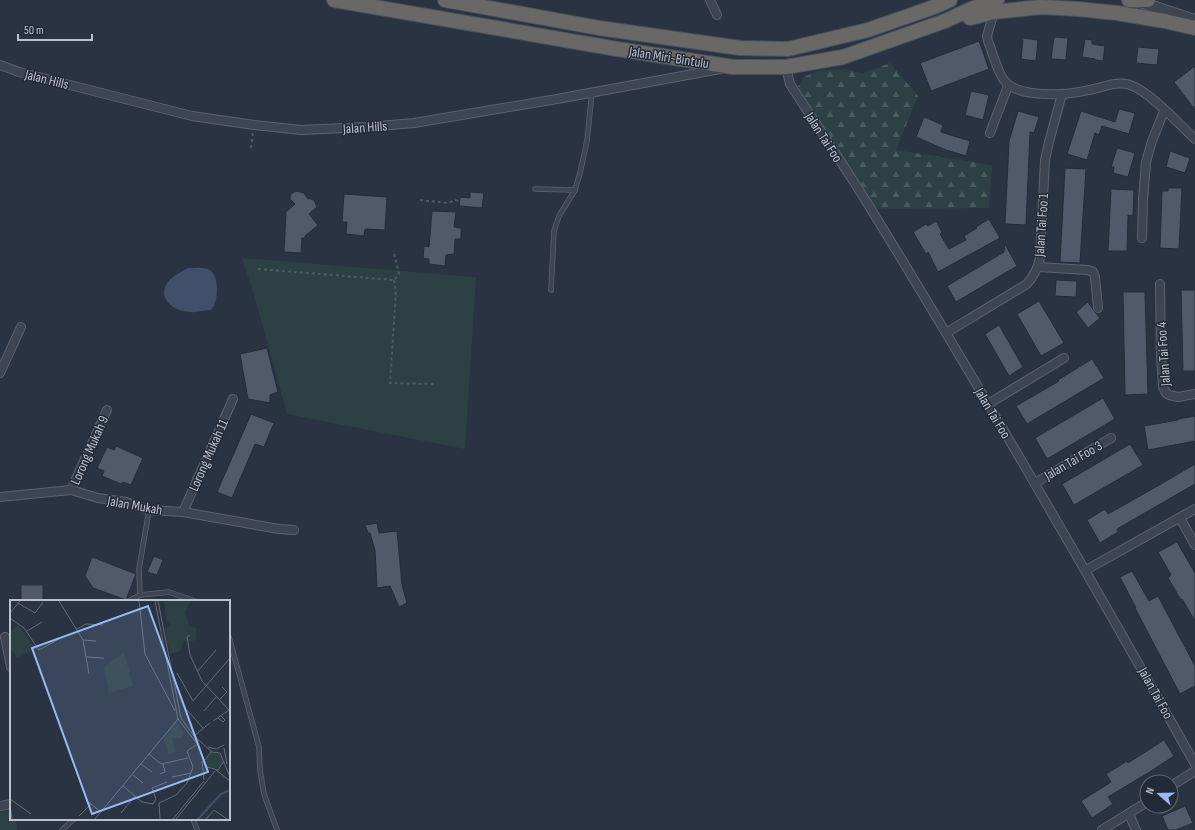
<svg xmlns="http://www.w3.org/2000/svg" width="1195" height="830" viewBox="0 0 1195 830" font-family="'Sofia Sans Condensed',sans-serif">
  <style>
    .grass { fill: #2d4144 }
    .forest { fill: url(#forest-firs) }
    .water { fill: #41506a }
    .building { fill: #505a6b; stroke: #242c39 }
    .lines { fill: none; stroke-linecap: round; stroke-linejoin: round }
    .service-casing { stroke: #5c636f; stroke-width: 5.5 }
    .minor-casing { stroke: #5c636f; stroke-width: 10 }
    .tertiary-casing { stroke: #5c636f; stroke-width: 12 }
    .trunk-casing { stroke: #48505c; stroke-width: 16 }
    .path { stroke: #4c5e62; stroke-width: 2; stroke-dasharray: 3 3; stroke-linecap: butt }
    .service { stroke: #3e4552; stroke-width: 4 }
    .minor { stroke: #3e4552; stroke-width: 8 }
    .tertiary { stroke: #3e4552; stroke-width: 10 }
    .trunk { stroke: #6a6866; stroke-width: 14 }
    .labels { text-anchor: middle; stroke-width: 3; stroke-linejoin: round; paint-order: stroke }
    .street-label { font-size: 14px; fill: #bbc1cc; stroke: #222a37 }
    .inset-river { fill: none; stroke: #41506a; stroke-width: 2 }
    .inset-road { fill: none; stroke: #646c79; stroke-width: 1 }
    .view { fill: #9ab8f1; fill-opacity: 0.15; stroke: #9ab8f1; stroke-width: 2 }
    .inset-edge { fill: none; stroke: #bbc1cc; stroke-width: 2 }
  </style>
  <defs>
    <pattern id="forest-firs" width="22" height="20" patternUnits="userSpaceOnUse"><rect width="22" height="20" fill="#2d4144"/><path d="M5 1l3.5 6h-7zM16 11l3.5 6h-7z" fill="#4a5b5e"/></pattern>
  </defs>
  <rect width="100%" height="100%" fill="#2a3342"/>
  <g class="grass">
    <path d="M242 258 476 277 465 449 287 414 253 291Z"/>
    <path d="M11 810V819H16L17 830H0V812Z"/>
  </g>
  <path class="forest" d="M890 63 918 96 896 150 992 165 989 208 877 209 798 87 804 77 817 71 845 69 863 73Z"/>
  <path class="water" d="M188 268C194 268 202 267 208 269 220 274 219 302 211 310 205 310 197 313 190 312 174 312 156 298 168 282 173 276 181 272 188 268Z"/>
  <g class="building">
    <path d="M1054 37 1068 38 1066 60 1051 59Z"/>
    <path d="M1023 38 1038 40 1036 61 1021 59Z"/>
    <path d="M1085 39 1092 40V44L1105 46 1103 61 1095 60V59L1082 57Z"/>
    <path d="M979 41 989 69 931 91 920 63Z"/>
    <path d="M1138 47 1159 49 1157 65 1136 63Z"/>
    <path d="M1195 66V110L1174 82Z"/>
    <path d="M971 91 989 95 983 120 965 115Z"/>
    <path d="M1119 109 1135 113 1129 134 1102 126 1099 135 1095 133 1087 160 1067 154 1081 111 1115 122Z"/>
    <path d="M1018 111 1039 117 1034 133 1030 132 1026 225 1005 224 1009 141Z"/>
    <path d="M924 117 943 125 941 132 970 141 966 156 946 150 916 137Z"/>
    <path d="M1117 148 1135 153 1128 177 1113 173 1114 167H1111Z"/>
    <path d="M1170 151 1190 158 1185 173 1166 167Z"/>
    <path d="M1065 168 1086 169 1080 263 1060 262Z"/>
    <path d="M1168 188H1182L1179 249 1160 248 1162 191H1168Z"/>
    <path d="M1111 189 1134 190 1133 216 1128 215 1127 251H1108Z"/>
    <path d="M296 191 304 193 307 198 314 200 317 207 309 214 318 225 305 236V238H302L301 253 284 252 286 212 295 204 290 199V196L292 193Z"/>
    <path d="M470 192 484 193 482 208 459 206 460 197 470 198Z"/>
    <path d="M344 194 387 197 385 230 365 229 364 236 346 234 347 222H342Z"/>
    <path d="M432 211 456 212 454 227 461 228V239H455L454 254 446 255 445 266 429 264V259L423 258 424 246 429 247Z"/>
    <path d="M989 219 1000 238 938 272 928 252 926 254 913 232 926 224 928 226 936 221 942 232 940 234 949 249 966 240 964 236 977 228 976 227Z"/>
    <path d="M1005 244 1017 266 956 302 947 286 1004 252Z"/>
    <path d="M1056 280 1077 281 1076 297 1055 296Z"/>
    <path d="M1181 290H1195V371H1183Z"/>
    <path d="M1123 292H1145L1148 394 1125 395Z"/>
    <path d="M1039 301 1064 343 1041 356 1017 314Z"/>
    <path d="M1088 302 1094 311 1100 318 1088 328 1076 312Z"/>
    <path d="M999 325 1023 367 1009 376 985 334Z"/>
    <path d="M267 348 278 392 270 395V403L248 399 240 354Z"/>
    <path d="M1092 359 1104 378 1027 424 1016 406 1059 381 1058 380Z"/>
    <path d="M1103 398 1115 419 1047 459 1035 438Z"/>
    <path d="M251 414 274 423 264 447 255 444 232 498 217 492Z"/>
    <path d="M1195 416V441L1148 450 1144 426 1178 420V419Z"/>
    <path d="M1130 444 1143 465 1074 505 1062 484Z"/>
    <path d="M116 446 143 458 131 485 123 482 121 484 102 476 104 471 97 468 107 447 114 450Z"/>
    <path d="M1195 464V484L1117 529 1118 532 1100 543 1087 520 1105 509 1108 514 1161 484Z"/>
    <path d="M377 523 379 533 397 531 402 585 407 603 399 607 390 586 377 588 375 550 370 533H368L365 525Z"/>
    <path d="M1177 542 1195 573V621L1182 599 1181 600 1168 578 1171 575 1158 552Z"/>
    <path d="M154 556 163 560 157 575 147 572Z"/>
    <path d="M92 557 136 574 126 600 93 588 85 576Z"/>
    <path d="M1132 571 1149 601 1158 596 1195 666V686L1180 694 1135 608H1136L1120 577Z"/>
    <rect x="21" y="585" width="22" height="16"/>
    <path d="M1164 740 1174 756 1148 773 1108 797 1113 804 1092 818 1081 801 1111 782 1106 774 1127 761 1128 763Z"/>
    <path d="M1185 806 1193 823 1176 830H1168L1162 816Z"/>
  </g>
  <g class="lines">
    <defs>
      <g id="service">
        <path d="M535 189 575 190"/>
        <path d="M551 290 554 231 559 216 575 190 580 173 587 141 592 92"/>
        <path d="M140 595 139 569 149 510"/>
        <path d="M129 601 140 595 169 592 195 601"/>
        <path d="M229 637 259 747 260 770 264 794 277 830"/>
        <path d="M193 819 197 830"/>
        <path d="M62 830 74 819"/>
      </g>
      <g id="minor">
        <path d="M710 0 717 15"/>
        <path d="M994 12 987 36 988 41C992 51 998 73 1004 80 1013 94 1046 95 1061 94 1072 94 1083 91 1094 89 1106 86 1118 81 1130 85 1149 91 1179 124 1195 139"/>
        <path d="M0 65 19 72 192 116 254 125 301 130 368 127 414 123 557 99 720 69"/>
        <path d="M786 67 790 84C818 127 847 170 874 214 985 395 1091 579 1195 764"/>
        <path d="M990 133 1008 86"/>
        <path d="M1142 238 1143 200 1146 162 1152 141 1164 111"/>
        <path d="M1038 267 1088 270 1093 272 1095 277 1098 308"/>
        <path d="M1160 284 1161 355 1163 387 1166 393 1169 395 1178 397 1195 394"/>
        <path d="M946 333 1027 284C1034 276 1038 268 1040 258L1045 160 1049 142 1062 94"/>
        <path d="M0 373 21 327"/>
        <path d="M988 404 1064 358"/>
        <path d="M1035 483 1111 438"/>
        <path d="M71 490 107 410"/>
        <path d="M0 497 71 490 98 498 126 502 149 510 183 512 279 529 294 530"/>
        <path d="M183 512 233 399"/>
        <path d="M1180 518 1195 545"/>
        <path d="M1086 570 1195 509"/>
        <path d="M5 637 11 667"/>
        <path d="M1171 786 1195 771"/>
        <path d="M0 806 11 804"/>
        <path d="M1129 814 1136 830"/>
        <path d="M1102 830 1147 802"/>
      </g>
      <path id="tertiary" d="M1140 2 1195 20"/>
      <g id="trunk">
        <path d="M334 0 617 49 733 67H786L843 57 945 21 971 9 997 0"/>
        <path d="M445 0 599 28 740 48 788 49 868 30 934 7 950 0"/>
        <path d="M1129 0H1148"/>
        <path d="M970 18 994 12 1041 7 1078 9 1117 13 1165 21 1195 28"/>
      </g>
    </defs>
    <use href="#service" class="service-casing"/>
    <use href="#minor" class="minor-casing"/>
    <use href="#tertiary" class="tertiary-casing"/>
    <use href="#trunk" class="trunk-casing"/>
    <g class="path">
      <path d="M251 148 253 132"/>
      <path d="M420 200 448 203 455 200 459 201"/>
      <path d="M258 269 394 280 399 274 394 253"/>
      <path d="M394 280 396 291 390 383 434 384"/>
    </g>
    <use href="#service" class="service"/>
    <use href="#minor" class="minor"/>
    <use href="#tertiary" class="tertiary"/>
    <use href="#trunk" class="trunk"/>
  </g>
  <g class="labels">
    <g class="street-label">
      <text transform="translate(669 57) rotate(9)" y="5">Jalan Miri-Bintulu</text>
      <text transform="translate(47 79) rotate(14)" y="5">Jalan Hills</text>
      <text transform="translate(365 127) rotate(-4)" y="5">Jalan Hills</text>
      <text transform="translate(824 137) rotate(57)" y="5">Jalan Tai Foo</text>
      <text transform="translate(1041 225) rotate(-86)" y="5">Jalan Tai Foo 1</text>
      <text transform="translate(1163 354) rotate(-94)" y="5">Jalan Tai Foo 4</text>
      <text transform="translate(993 413) rotate(59)" y="5">Jalan Tai Foo</text>
      <text transform="translate(89 450) rotate(-66)" y="5">Lorong Mukah 9</text>
      <text transform="translate(208 455) rotate(-66)" y="5">Lorong Mukah 11</text>
      <text transform="translate(1073 460) rotate(-30)" y="5">Jalan Tai Foo 3</text>
      <text transform="translate(135 505) rotate(10)" y="5">Jalan Mukah</text>
      <text transform="translate(1156 693) rotate(61)" y="5">Jalan Tai Foo</text>
    </g>
  </g>
  <g transform="translate(10 600)">
    <rect width="220" height="220" fill="#2a3342"/>
    <path d="M8 25 26 49 7 58 0 47V33ZM114 52 123 86 99 93 94 67ZM201 153 209 154 213 161 209 168H198L196 160Z" fill="#2d4144"/>
    <path d="M166 121 174 133 171 138H162L165 152 159 154 153 138Z" fill="#2d4144"/>
    <path d="M154 1H181L175 12 179 26 186 28V39L181 42 174 41 170 51 160 54 155 29 161 25 156 20Z" fill="#2d4144"/>
    <path class="inset-river" d="M188 219 211 194 220 190"/>
    <path class="inset-road" d="M49 1 73 40 79 74M129 1 135 54 165 111M145 1 168 119 188 145 197 167 208 170 214 161M148 1 171 118 184 136 202 152M8 3 25 13 33 2M0 13 10 1M0 18 14 28 29 50 49 39M67 29 76 24 93 25M17 31 32 22M180 35 177 37 180 55 192 81 220 111M73 40 86 41M76 57 94 58M187 72 206 50M167 73 183 101 220 58M209 100 217 92 212 87M177 110 193 128M194 111 206 97M208 118 213 122 215 120 211 116M203 121 219 110M185 135 200 123M198 147 206 149 214 145M214 148 217 164M139 154 151 164 178 158M195 160 201 152 210 153 220 177M192 161 194 180M131 164 142 172M206 170 220 181M150 174 155 172 153 164M123 175 133 183M162 177 181 173M113 186 132 202 143 204 146 199 142 188 157 182M0 199 21 214M76 200 91 212M0 205 2 219M111 213 125 196M69 216 81 204M85 219 168 119M150 219 149 203 166 195 177 183 183 167 177 151 186 145M163 219 194 181M166 219 205 171M196 219 204 210 217 219"/>
    <path class="view" d="M138 6 198 172 82 214 22 48Z"/>
    <rect width="220" height="220" class="inset-edge"/>
  </g>
  <g transform="translate(1159 794) rotate(290)"><circle r="19" fill="#222a37" stroke="#5f6673"/>
  <path d="M0-3L7 15L0 10L-7 15Z" fill="#9ab8f1"/>
  <text y="-6" font-size="11" font-weight="bold" text-anchor="middle" fill="#bbc1cc">N</text>
  </g>
  <path d="M18 34v6h74v-6" fill="none" stroke="#bbc1cc" stroke-width="2"/>
  <text x="24" y="34" font-size="12" fill="#bbc1cc" stroke="#222a37" stroke-width="3" paint-order="stroke">50 m</text>
</svg>
